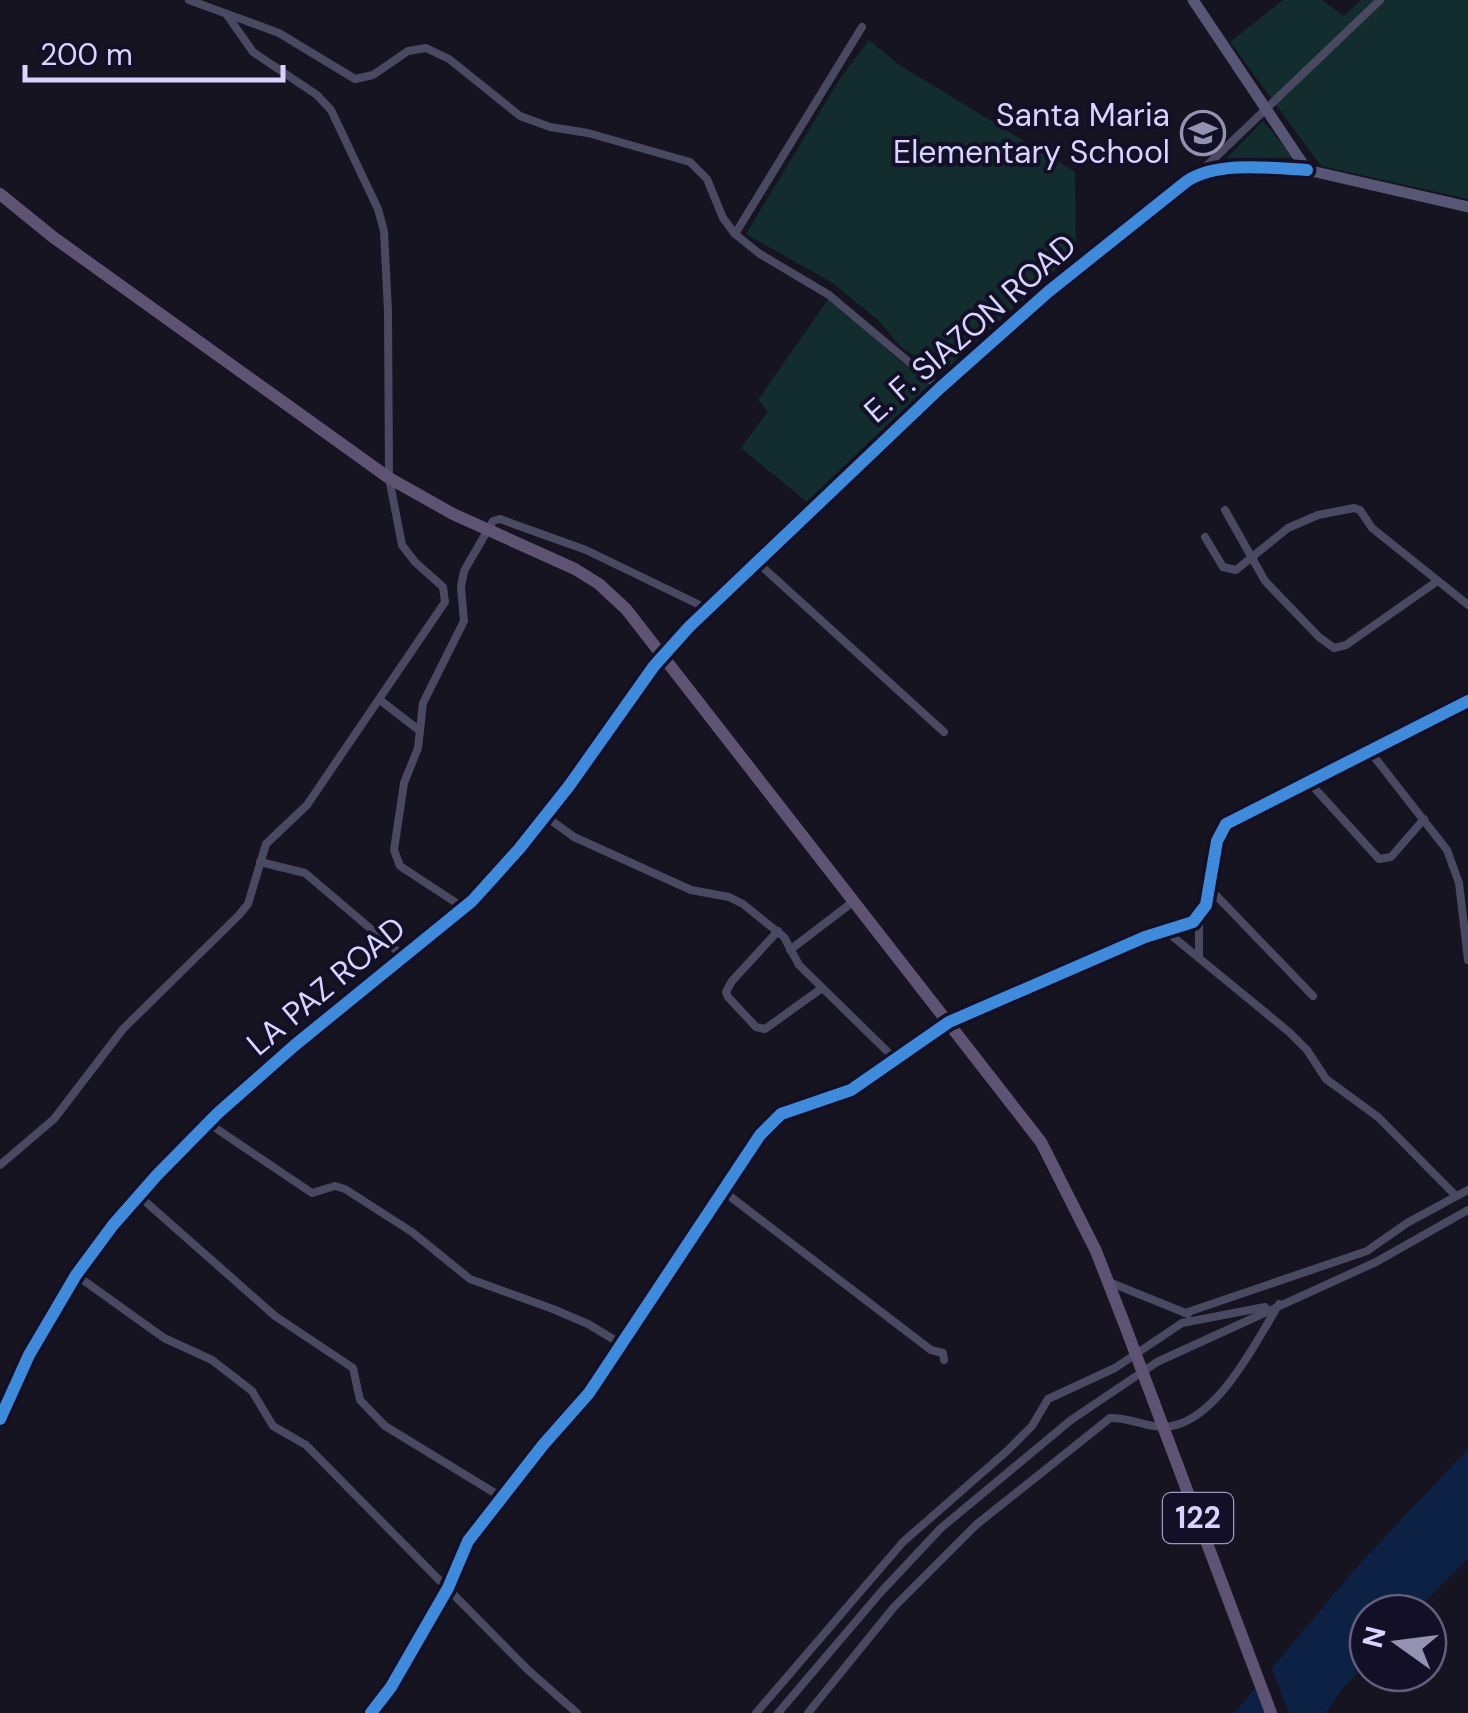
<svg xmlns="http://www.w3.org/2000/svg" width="1468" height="1713" viewBox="0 0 1468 1713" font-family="'DM Sans',sans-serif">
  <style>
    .green { fill: #132c2d }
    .water { fill: #0d2144 }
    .pier { fill: #161421 }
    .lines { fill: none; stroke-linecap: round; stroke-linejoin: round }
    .street { stroke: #4a4962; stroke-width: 8 }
    .secondary { stroke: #575674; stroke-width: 11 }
    .primary { stroke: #5e5373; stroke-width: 12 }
    .primary-bridge { stroke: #5e5373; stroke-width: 12 }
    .cycleway-casing { stroke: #130f26; stroke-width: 19 }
    .cycleway { stroke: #408adc; stroke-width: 12 }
    .labels { text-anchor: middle; stroke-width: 8; stroke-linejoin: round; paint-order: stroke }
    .shield { fill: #130f26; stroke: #9e99be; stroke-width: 2.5 }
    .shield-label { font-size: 30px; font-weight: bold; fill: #d9d4ff }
    .poi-label { font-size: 32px; fill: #d9d4ff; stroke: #130f26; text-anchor: end }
    .street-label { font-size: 32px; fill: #d9d4ff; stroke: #130f26 }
  </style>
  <rect width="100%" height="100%" fill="#161421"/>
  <g class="green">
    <path d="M1283 0H1322L1344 16 1361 0H1468V199L1321 166 1230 42Z"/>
    <path d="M869 40 898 64 1075 172 1076 251 941 374 901 347 878 320 831 282 746 234 839 80Z"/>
    <path d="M1263 121 1294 158 1226 159Z"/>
    <path d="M829 298C865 327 894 360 933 385L808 503 741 448 768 411 758 400Z"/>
  </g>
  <path class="water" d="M1468 1449V1559L1413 1613H1368V1662L1342 1689 1326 1713H1234L1361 1562Z"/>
  <path class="pier" d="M1269 1662 1289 1713H1267L1254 1680Z"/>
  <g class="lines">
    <g class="street">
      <path d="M189 0 279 33 355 79 373 75 408 51 426 48 449 59 520 116 550 127 588 133 690 162 707 179 723 218 735 234 760 254 829 295 940 388"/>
      <path d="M1199 173 1380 0"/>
      <path d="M735 234 862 27"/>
      <path d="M1225 510 1265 581 1319 637 1334 648 1346 645 1436 582"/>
      <path d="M1205 537 1223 567 1236 570 1288 528 1318 515 1354 508 1360 510 1372 528 1468 605"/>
      <path d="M757 562 944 732"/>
      <path d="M380 700 420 731"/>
      <path d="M1368 749 1447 850 1459 883 1468 960"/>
      <path d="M1308 781 1379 859 1391 857 1424 819"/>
      <path d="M545 816 574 837 691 890 729 897 743 904 784 937 799 965 896 1060"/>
      <path d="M260 862 305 873 404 957"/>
      <path d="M1209 888 1313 996"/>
      <path d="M464 908 400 866 394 850 404 783 418 748 423 703 464 621 461 587 464 571 493 521 500 519 586 550 708 609"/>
      <path d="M778 931 732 981 726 992 728 997 756 1027 765 1029 822 988"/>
      <path d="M1166 931 1289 1032 1307 1050 1326 1079 1378 1117 1456 1196"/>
      <path d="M790 950 854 901"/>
      <path d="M1199 958V917"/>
      <path d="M208 1123 312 1193 335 1186 345 1189 412 1232 470 1279 553 1309 588 1324 623 1345"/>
      <path d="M0 1165 54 1119 123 1029 239 915 248 904 266 844 307 805 445 602 443 587 415 562 402 545 389 478 388 311 384 231 378 209 331 110 317 95 253 52 227 15"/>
      <path d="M723 1191 931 1350 943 1353 944 1360"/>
      <path d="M139 1196 275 1316 353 1368 360 1400 385 1426 503 1498"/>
      <path d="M76 1275 164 1338 212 1360 252 1391 273 1426 306 1445 528 1670 577 1713"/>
      <path d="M1109 1282 1188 1314"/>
      <path d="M1185 1313 1367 1251 1407 1223 1468 1190"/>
      <path d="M371 1713 391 1687 448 1588 468 1541 543 1445 589 1393 760 1135 781 1114 851 1090 949 1022 1145 937 1193 922 1206 905 1217 841 1226 824 1468 701"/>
      <path d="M756 1713 903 1542 1007 1451 1032 1426 1048 1399 1115 1368 1182 1323 1265 1307"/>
      <path d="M778 1713 880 1593 941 1528 1071 1420 1157 1362 1376 1262 1468 1210"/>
      <path d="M808 1713 894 1607 976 1525 1110 1418C1132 1417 1149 1430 1172 1426 1219 1417 1256 1342 1279 1304"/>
    </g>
    <g class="secondary">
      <path d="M1193 0 1307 170"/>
      <path d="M0 1419 29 1355 76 1275 113 1225 157 1175 218 1113 295 1045 472 901 519 849 569 786 654 666 689 627 879 445 1048 292 1198 174 1271 168 1307 170 1468 207"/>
    </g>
    <path class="primary" d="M0 194 53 237 389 478 453 514 575 569 599 584 626 609 1041 1142 1096 1251 1124 1323"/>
    <path class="primary-bridge" d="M1124 1323 1271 1713"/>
    <defs>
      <g id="cycleway">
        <path d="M0 1419 29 1355 76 1275 113 1225 157 1175 218 1113 295 1045 472 901 519 849 569 786 654 666 689 627 940 388 1048 292 1187 181C1218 161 1271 168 1307 170"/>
        <path d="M371 1713 391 1687 448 1588 468 1541 543 1445 589 1393 760 1135 781 1114 851 1090 949 1022 1145 937 1193 922 1206 905 1217 841 1226 824 1468 701"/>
      </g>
    </defs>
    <use href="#cycleway" class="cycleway-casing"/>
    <use href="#cycleway" class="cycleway"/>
  </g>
  <defs>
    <symbol id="school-ring" viewBox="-11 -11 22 22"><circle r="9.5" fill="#130f26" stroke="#9591b1" stroke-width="1.5"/><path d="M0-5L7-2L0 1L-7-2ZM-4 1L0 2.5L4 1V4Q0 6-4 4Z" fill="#9591b1"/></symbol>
  </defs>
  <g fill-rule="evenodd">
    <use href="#school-ring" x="1178" y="108" width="50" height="50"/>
  </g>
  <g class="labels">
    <rect class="shield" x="1163" y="1493" width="70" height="50" rx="8"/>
    <g class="shield-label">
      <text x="1198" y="1528">122</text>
    </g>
    <g class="poi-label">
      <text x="1170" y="126">Santa Maria<tspan x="1170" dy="37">Elementary School</tspan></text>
    </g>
    <g class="street-label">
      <text transform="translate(970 328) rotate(-41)" y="11">E. F. SIAZON ROAD</text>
      <text transform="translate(326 986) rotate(-40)" y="11">LA PAZ ROAD</text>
    </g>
  </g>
  <g transform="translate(1398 1643) rotate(284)"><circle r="48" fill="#130f26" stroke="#625e7d" stroke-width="2.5"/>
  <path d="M0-8L18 38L0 25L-18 38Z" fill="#9591b1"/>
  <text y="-15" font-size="28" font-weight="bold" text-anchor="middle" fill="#d9d4ff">N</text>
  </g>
  <path d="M25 65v15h258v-15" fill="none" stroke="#d9d4ff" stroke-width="5"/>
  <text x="40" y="65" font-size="30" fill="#d9d4ff" stroke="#130f26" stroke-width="8" paint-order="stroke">200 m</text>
</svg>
